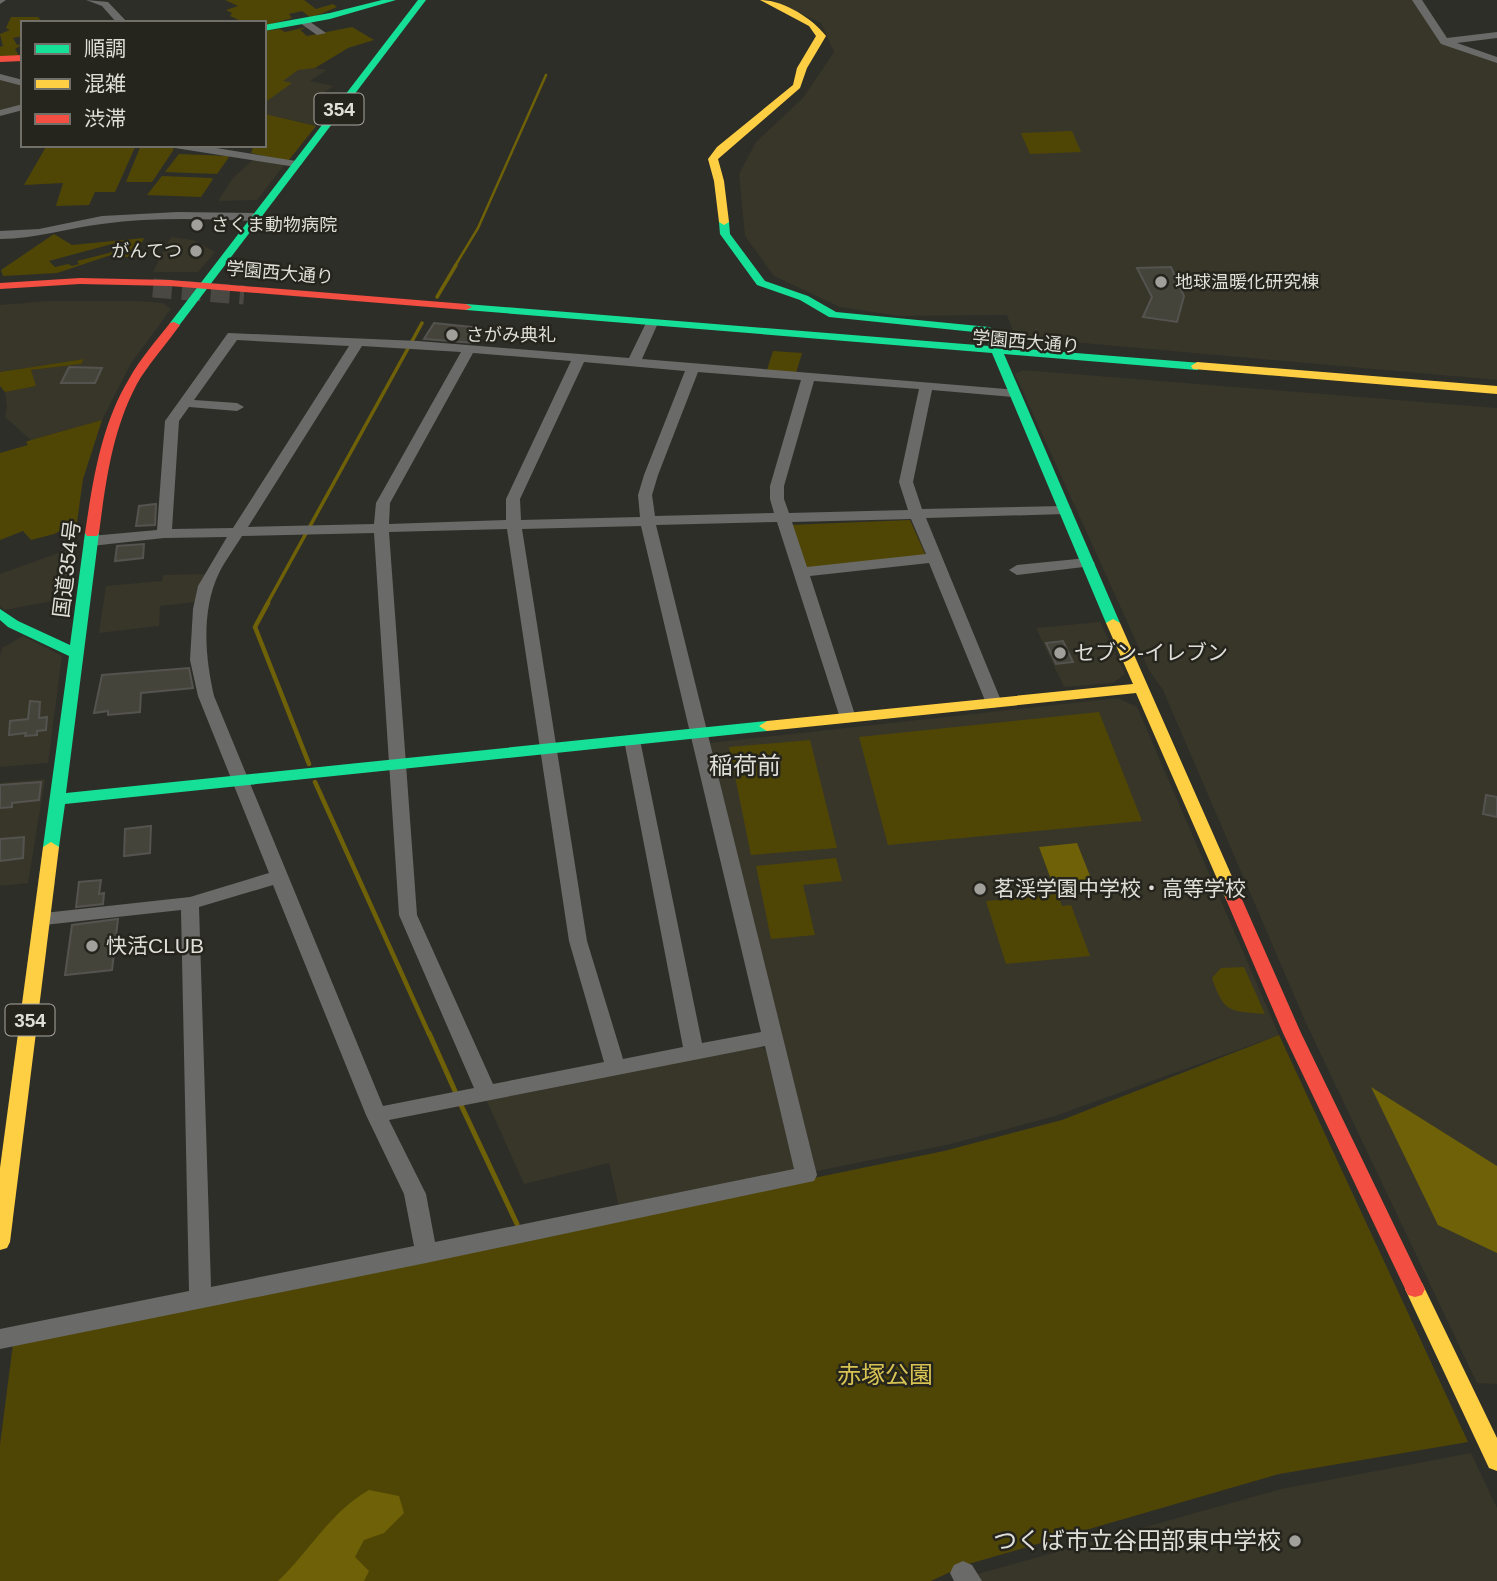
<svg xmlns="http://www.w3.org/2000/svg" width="1497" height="1581" viewBox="0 0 1497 1581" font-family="Arial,'Noto Sans JP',sans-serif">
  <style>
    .built { fill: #383629 }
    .green { fill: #4f4606; fill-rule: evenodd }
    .water { fill: #6e6107 }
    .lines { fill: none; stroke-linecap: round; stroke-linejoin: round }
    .stream-far3 { stroke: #6e6107; stroke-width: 2.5 }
    .stream-far2 { stroke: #6e6107; stroke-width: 3.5 }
    .stream-far1 { stroke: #6e6107; stroke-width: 4.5 }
    .stream { stroke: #6e6107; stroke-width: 5 }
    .building { fill: #45443a; stroke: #54534f; stroke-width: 2 }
    .secondary-tunnel { stroke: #494843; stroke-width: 19; stroke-dasharray: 19 10; stroke-linecap: butt }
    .street { fill: #6a6a68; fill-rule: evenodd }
    .fast { fill: #16e098; fill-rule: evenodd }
    .slow { fill: #ffcf43; fill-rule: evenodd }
    .jam { fill: #f24e42; fill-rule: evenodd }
    .poi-dot { fill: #a1a09b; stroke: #26251d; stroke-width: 2.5 }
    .labels { text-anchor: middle; stroke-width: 5; stroke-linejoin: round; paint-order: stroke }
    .far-poi-label { font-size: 18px; fill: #dfded9; stroke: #26251d; text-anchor: start }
    .far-street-label { font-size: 18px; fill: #dfded9; stroke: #26251d }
    .shield { fill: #26251d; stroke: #a8a6a1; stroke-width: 2 }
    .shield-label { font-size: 19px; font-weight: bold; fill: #dfded9 }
    .street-label { font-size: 21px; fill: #dfded9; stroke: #26251d }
    .poi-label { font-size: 21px; fill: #dfded9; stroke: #26251d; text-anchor: start }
    .quarter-label { font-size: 24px; fill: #dfded9; stroke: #26251d }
    .near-park-label { font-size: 24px; fill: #d6c352; stroke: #26251d }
    .near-poi-label { font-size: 24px; fill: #dfded9; stroke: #26251d; text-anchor: end }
  </style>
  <rect width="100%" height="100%" fill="#2e2e29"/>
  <g class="built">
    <path d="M771 0H1414L1439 41 1497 61V380L1015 337 1007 315 899 316 840 307 774 276 745 236 739 174 756 142 803 98 834 52 821 23Z"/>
    <path d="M293 64 327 70 310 81 333 86 317 98 335 101 316 126 264 114V83Z"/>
    <path d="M0 79 23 85V105L0 111Z"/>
    <path d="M255 158 285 164 257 200 218 201 232 179Z"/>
    <path d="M171 237 193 240 215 252 198 272H153Z"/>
    <path d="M49 301H138L163 303 171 309 131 363 102 420 31 440 5 417 7 407 5 392 35 386 31 370 80 364 83 359 0 372V305Z"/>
    <path d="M1023 370 1497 408V1384L1477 1383 1306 1023 1163 690 1149 670 1015 374Z"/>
    <path d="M75 547 69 598 4 610 0 606V574Z"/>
    <path d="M205 574 197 602 160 606 159 626 99 633 106 586 162 581 163 575Z"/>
    <path d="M1100 622 1125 674 1113 683 1064 687 1036 628Z"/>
    <path d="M23 636 62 656 48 763 0 767V655L2 648Z"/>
    <path d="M1118 698 1137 707 1279 1035 1055 1116 951 1144 812 1172 710 743Z"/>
    <path d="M45 779 28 883 0 886V783Z"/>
    <path d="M758 1046 766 1050 795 1171 619 1207 609 1163 524 1184 486 1099Z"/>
    <path d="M1471 1453 1497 1508V1581H978L974 1575 1281 1489Z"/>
  </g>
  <g class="green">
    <path d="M225 0H304L316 9 333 4 337 7 311 18 302 11 289 14 292 18 264 26V23H245L230 16 232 13 226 10 238 6Z"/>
    <path d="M11 17H38L43 23H23V36L13 38 17 45 23 44 15 49 19 56 0 57V47L3 46 0 34 10 30 6 28Z"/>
    <path d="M307 27 300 30 307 36 352 27 374 40 348 48 315 68 298 70 283 81 292 83 264 103V31L280 29 285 32Z"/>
    <path d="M265 114 316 126 288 161 251 153 254 145H264Z"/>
    <path d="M1072 131 1081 152 1030 154 1021 133Z"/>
    <path d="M47 145H136L115 192H95L89 205 56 206 63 183 24 185Z"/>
    <path d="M141 145H167L174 149 152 182H126Z"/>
    <path d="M179 154 227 156 229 157 217 174 165 172Z"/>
    <path d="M162 176 211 178 213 179 201 197 147 195Z"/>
    <path d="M54 234 72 245 144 238 135 258 111 255 57 273 3 276 1 270ZM123 241 129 248 77 261 79 264 72 266 68 264 55 267 49 261Z"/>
    <path d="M773 351 802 353 796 373 767 370Z"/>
    <path d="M84 359 81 364 31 370 36 386 5 392 0 386V372Z"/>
    <path d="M102 420 83 479 77 522 54 534 31 540 23 531 0 540V453L28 445 26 442 31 440Z"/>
    <path d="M910 520 926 556 806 568 790 525Z"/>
    <path d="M1099 712 1142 821 888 845 859 737Z"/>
    <path d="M810 740 837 848 751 855 729 747Z"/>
    <path d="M836 858 842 881 803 885 815 935 771 939 756 866Z"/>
    <path d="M1058 894 1062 906 1071 905 1090 956 1006 964 986 901Z"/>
    <path d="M1244 967 1265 1014C1229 1011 1224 1013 1212 978L1221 968Z"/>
    <path d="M1279 1035 1468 1442 1279 1474 965 1565 931 1581H0V1445L13 1344 944 1151 1062 1120Z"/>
  </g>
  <g class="water">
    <path d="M1077 843 1092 881 1053 885 1039 847Z"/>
    <path d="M1371 1087 1497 1166V1253L1438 1225Z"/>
    <path d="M369 1490 399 1496 404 1513 384 1533 364 1540 355 1557 369 1571 364 1581H278C310 1551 330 1512 369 1490Z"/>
  </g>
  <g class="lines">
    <path class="stream-far3" d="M455 266 478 228 546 75"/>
    <g class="stream-far2">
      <path d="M437 297 456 265"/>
      <path d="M267 604 422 323"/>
    </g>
    <g class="stream-far1">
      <path d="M268 603 255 627 309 764"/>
      <path d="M315 782 429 1034"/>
    </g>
    <g class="stream">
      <path d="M429 1033 455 1091"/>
      <path d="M461 1105 517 1224"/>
    </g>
  </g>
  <g class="building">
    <path d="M1171 267 1184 296 1177 322 1143 317 1152 297 1137 268Z"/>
    <path d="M434 323 482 328 474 343 424 339Z"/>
    <path d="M69 367 102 368 95 383H61Z"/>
    <path d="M156 504 155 525 136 526 139 506Z"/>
    <path d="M144 544 143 558 115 561 117 546Z"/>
    <path d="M1063 641 1073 662 1056 664 1046 643Z"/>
    <path d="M189 668 193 688 141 693 140 712 108 715V711L94 713 102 675Z"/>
    <path d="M30 701 40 702 39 718 47 717 46 730 37 731V735L25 736 26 733 9 735 10 721 28 719Z"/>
    <path d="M41 782 39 800 12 803V807L0 808V785Z"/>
    <path d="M1486 795 1497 797V817L1483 814Z"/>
    <path d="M151 826 150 853 124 856 125 829Z"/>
    <path d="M24 837 23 858 0 861V839Z"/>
    <path d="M101 880 99 894 104 893 103 904 76 907 79 882Z"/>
    <path d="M118 919 112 970 65 975 72 925Z"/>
  </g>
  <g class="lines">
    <path class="secondary-tunnel" d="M153 288 244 295"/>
    <g class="street">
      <path d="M0 0H6L0 4Z"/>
      <path d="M86 0 108 2 128 23H117L102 6Z"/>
      <path d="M1412 0H1422L1447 38 1497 32V38L1457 43 1497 57V63L1441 44Z"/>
      <path d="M300 19H306L326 33 317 35 300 23Z"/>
      <path d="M0 74 23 80V86L0 80Z"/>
      <path d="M23 104V110L0 116V110Z"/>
      <path d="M170 145H198L296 161 302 164 296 167 175 148Z"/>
      <path d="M178 212 255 213 261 217 255 221C204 219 153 217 102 224 68 228 35 239 0 239V231L39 229 102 216Z"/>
      <path d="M652 319 658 323 642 359 1018 390 1020 393 1013 397 932 390 913 482 922 509 1065 506 1072 510 1065 514 926 518 1002 703 994 708 986 703 929 563 810 576 856 718 848 723 840 718 777 522 656 525 817 1175 814 1181 426 1263 0 1349V1329L189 1291 181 910 44 925 37 924 35 919 37 914 44 913 190 897 269 873 198 696 190 660 193 609 198 586 227 537 164 538 91 546 83 541 91 536 157 530 165 421 228 333 418 341 629 358 646 323ZM237 340 349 346 233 528 172 529 179 421 189 407 237 411 244 407 237 403 194 400ZM362 346 461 352 376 503 374 524 248 527ZM473 353 571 361 506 499V520L389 524 390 503ZM584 362 685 371 644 475 638 495 640 517 521 520 520 499ZM698 372 801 380 770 486V499L774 513 655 516 652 495 658 475ZM814 381 919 389 899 482 908 510 789 513 784 499V486ZM911 519 926 554 807 567 792 522ZM641 526 761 1032 702 1043 640 740 632 735 624 740 683 1047 623 1059 587 941 522 529ZM507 529 569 941 604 1062 493 1084 417 915 389 532ZM374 533 399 915 474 1088 383 1106 214 696C205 657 201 611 219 573 225 561 234 549 242 536ZM273 885 366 1115 404 1194 414 1246 211 1287 199 907ZM765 1046 794 1169 435 1242 426 1194 389 1120Z"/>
      <path d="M1087 558 1095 563 1092 566 1017 575 1009 570 1017 565Z"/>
      <path d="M963 1561 972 1565 982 1581H954L950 1573 954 1565Z"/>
    </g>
    <g class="fast">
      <path d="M382 0H396L330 19 264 31V25L330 13Z"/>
      <path d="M418 0H426L178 327H170V323Z"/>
      <path d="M724 219 729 222 730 234 765 281 808 296 836 312 989 327 995 330 1001 347 1201 363 1203 366 1197 370 1004 354 1120 623 1118 626 1113 627 1106 623 992 353 466 310 460 307 466 304 989 346 984 333 829 317 800 300 757 285 720 234 719 222Z"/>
      <path d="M92 529 99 533 66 793 767 721 775 726 767 731 65 804 59 847 57 851H45L43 847 69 656 8 627 0 620V609L18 621 70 645 85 533Z"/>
    </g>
    <g class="slow">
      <path d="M760 0C783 0 812 18 826 36L807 68 800 88 718 159 724 181 729 222 724 225 719 222 714 181 708 159 717 147 793 85 797 68 816 36 809 26Z"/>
      <path d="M1197 362 1497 386V394L1193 369 1191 366Z"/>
      <path d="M1113 619 1120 623 1241 897 1239 901H1227L1225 897 1136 693 767 731 759 726 767 721 1133 684 1106 623Z"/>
      <path d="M51 842 59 847 10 1242 7 1248 0 1250V1168L43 847Z"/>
      <path d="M1415 1281 1422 1283 1497 1438V1471L1489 1468 1405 1289 1408 1283Z"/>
    </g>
    <g class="jam">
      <path d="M23 55V61L0 62V56Z"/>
      <path d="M80 278 170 280 466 304 472 307 466 310 170 286 80 284 0 289V283Z"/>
      <path d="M174 322 180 325C167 343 153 359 141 377 113 424 106 480 99 533L97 536H87L85 533C93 480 101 425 129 379 140 359 156 341 170 323Z"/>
      <path d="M1233 891 1241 897 1301 1033 1425 1289 1422 1295 1415 1297 1408 1295 1283 1033 1225 897Z"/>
    </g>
  </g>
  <g class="poi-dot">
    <circle cx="197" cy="225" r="7"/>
    <circle cx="196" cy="251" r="7"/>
    <circle cx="1161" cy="282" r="7"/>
    <circle cx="452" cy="335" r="7"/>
    <circle cx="1060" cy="653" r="7"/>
    <circle cx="980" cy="889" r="7"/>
    <circle cx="92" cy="946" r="7"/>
    <circle cx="1295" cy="1541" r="7"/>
  </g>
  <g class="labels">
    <g class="far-poi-label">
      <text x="211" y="231">さくま動物病院</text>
      <text x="182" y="257" text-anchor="end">がんてつ</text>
      <text x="1175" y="288">地球温暖化研究棟</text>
      <text x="466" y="341">さがみ典礼</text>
    </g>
    <g class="far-street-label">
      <text transform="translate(280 273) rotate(5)" y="6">学園西大通り</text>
      <text transform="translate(1026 342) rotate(5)" y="6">学園西大通り</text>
    </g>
    <g class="shield">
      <rect x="314.5" y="93.5" width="49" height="31" rx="5"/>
      <rect x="5.5" y="1004.5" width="49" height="31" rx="5"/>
    </g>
    <g class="shield-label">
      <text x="339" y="116">354</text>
      <text x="30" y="1027">354</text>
    </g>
    <g class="street-label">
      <text transform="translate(67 569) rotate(-83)" y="7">国道354号</text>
    </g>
    <g class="poi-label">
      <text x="1074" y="660">セブン-イレブン</text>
      <text x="994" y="896">茗渓学園中学校・高等学校</text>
      <text x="106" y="953">快活CLUB</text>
    </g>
    <g class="quarter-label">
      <text x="745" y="774">稲荷前</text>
    </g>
    <g class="near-park-label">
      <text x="885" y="1383">赤塚公園</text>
    </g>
    <g class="near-poi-label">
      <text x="1281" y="1549">つくば市立谷田部東中学校</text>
    </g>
  </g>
  <rect x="21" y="21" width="245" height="126" fill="#26251d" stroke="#706f68" stroke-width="2"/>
  <rect x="35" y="44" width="35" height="10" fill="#16e098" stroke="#706f68" stroke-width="2"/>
  <text x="84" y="56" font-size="21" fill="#dfded9">順調</text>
  <rect x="35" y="79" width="35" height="10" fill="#ffcf43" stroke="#706f68" stroke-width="2"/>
  <text x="84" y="91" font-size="21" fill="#dfded9">混雑</text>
  <rect x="35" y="114" width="35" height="10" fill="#f24e42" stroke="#706f68" stroke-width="2"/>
  <text x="84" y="126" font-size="21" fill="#dfded9">渋滞</text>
</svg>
